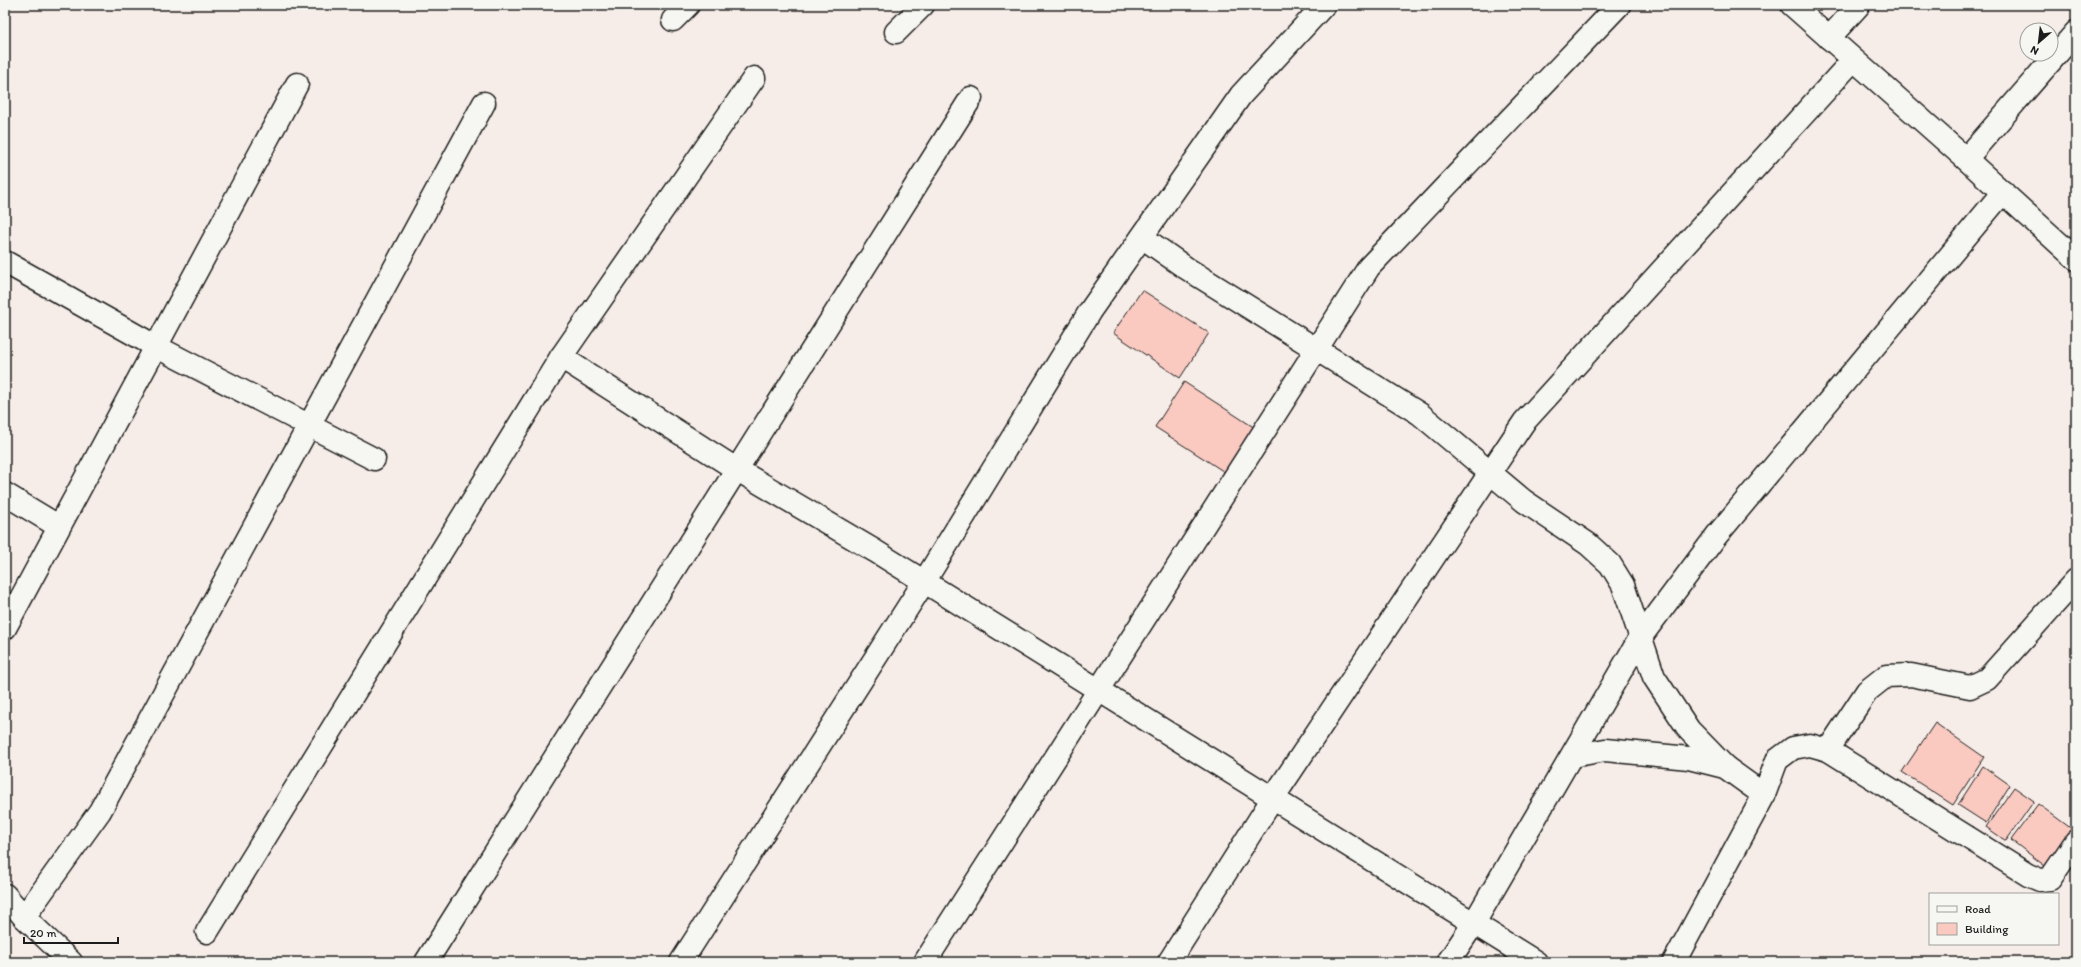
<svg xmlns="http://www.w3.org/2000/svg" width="2081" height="967" viewBox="0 0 2081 967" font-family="Itim,sans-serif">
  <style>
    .building { fill: #facac1; stroke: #1c1c1c }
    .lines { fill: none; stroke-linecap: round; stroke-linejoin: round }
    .minor-casing { stroke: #1c1c1c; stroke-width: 25 }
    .minor { stroke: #f6f6f2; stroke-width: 22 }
  </style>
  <rect width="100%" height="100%" fill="#f7ede8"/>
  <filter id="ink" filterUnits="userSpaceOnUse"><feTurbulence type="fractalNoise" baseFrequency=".025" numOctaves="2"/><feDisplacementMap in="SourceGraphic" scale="8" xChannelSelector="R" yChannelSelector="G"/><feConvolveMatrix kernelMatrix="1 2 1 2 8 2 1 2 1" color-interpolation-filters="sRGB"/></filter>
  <g filter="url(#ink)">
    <g class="building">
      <path d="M1142 290 1209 333 1180 378 1113 333Z"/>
      <path d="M1184 382 1255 428 1226 473 1155 427Z"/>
      <path d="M1935 723 1984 757 1953 805 1902 772Z"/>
      <path d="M1983 766 2010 785 1986 823 1958 805Z"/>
      <path d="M2014 787 2034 801 2006 841 1986 827Z"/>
      <path d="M2038 804 2076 832 2049 869 2011 840Z"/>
    </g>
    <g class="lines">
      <defs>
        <g id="minor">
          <path d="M1792 5 1966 159 2076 32"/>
          <path d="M673 20 688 5"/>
          <path d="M896 32 923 5"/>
          <path d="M1829 38 1859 5"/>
          <path d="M1966 159 2076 259"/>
          <path d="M1142 237 1186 268 1420 414 1524 501 1588 544 1610 564 1623 585 1654 677 1689 730 1725 767"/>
          <path d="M5 262 155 346 374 459"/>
          <path d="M561 357 736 469 875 551 1536 962"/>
          <path d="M5 494 58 526"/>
          <path d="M5 628 297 84"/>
          <path d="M1828 750 1867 691 1886 676 1911 675 1970 687 1987 679 2076 580"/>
          <path d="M1572 756 1605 750 1689 758 1725 767 1764 795"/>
          <path d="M5 895 24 917 71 962"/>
          <path d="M24 917 100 811 484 103"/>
          <path d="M207 932 561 357 754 78"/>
          <path d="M426 962 971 98"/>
          <path d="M681 962 924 582 1090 311 1241 95 1324 5"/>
          <path d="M925 962 1369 267 1619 5"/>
          <path d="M1169 962 1273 798 1524 422 1853 60"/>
          <path d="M1448 962 1474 923 1640 638 1717 535 2003 192"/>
          <path d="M1674 962 1764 795 1777 760 1793 748 1810 745 1828 750 2028 875 2040 880 2050 879 2076 841"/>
        </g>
      </defs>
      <use href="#minor" class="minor-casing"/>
      <use href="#minor" class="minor"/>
    </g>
  </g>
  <rect width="2081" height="967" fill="none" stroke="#f6f6f2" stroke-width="20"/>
  <rect x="10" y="10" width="2061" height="947" fill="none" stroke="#1c1c1c" stroke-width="1.5" filter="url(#ink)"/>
  <rect x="1929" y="893" width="130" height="52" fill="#f6f6f2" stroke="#9f9f9c"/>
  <rect x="1937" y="906" width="20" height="6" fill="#f6f6f2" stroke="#9f9f9c"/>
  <text x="1965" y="913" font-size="12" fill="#1c1c1c">Road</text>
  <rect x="1937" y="923" width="20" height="12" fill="#facac1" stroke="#9f9f9c"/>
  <text x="1965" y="933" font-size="12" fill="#1c1c1c">Building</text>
  <g transform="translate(2039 42) rotate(208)"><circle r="19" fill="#f6f6f2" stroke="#9f9f9c"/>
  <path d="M0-3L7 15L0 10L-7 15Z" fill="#1c1c1c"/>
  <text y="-6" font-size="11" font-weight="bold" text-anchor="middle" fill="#1c1c1c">N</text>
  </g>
  <path d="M24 937v6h94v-6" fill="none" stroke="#1c1c1c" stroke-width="2"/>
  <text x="30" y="937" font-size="12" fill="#1c1c1c" stroke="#f6f6f2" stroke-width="3" paint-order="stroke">20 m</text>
</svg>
